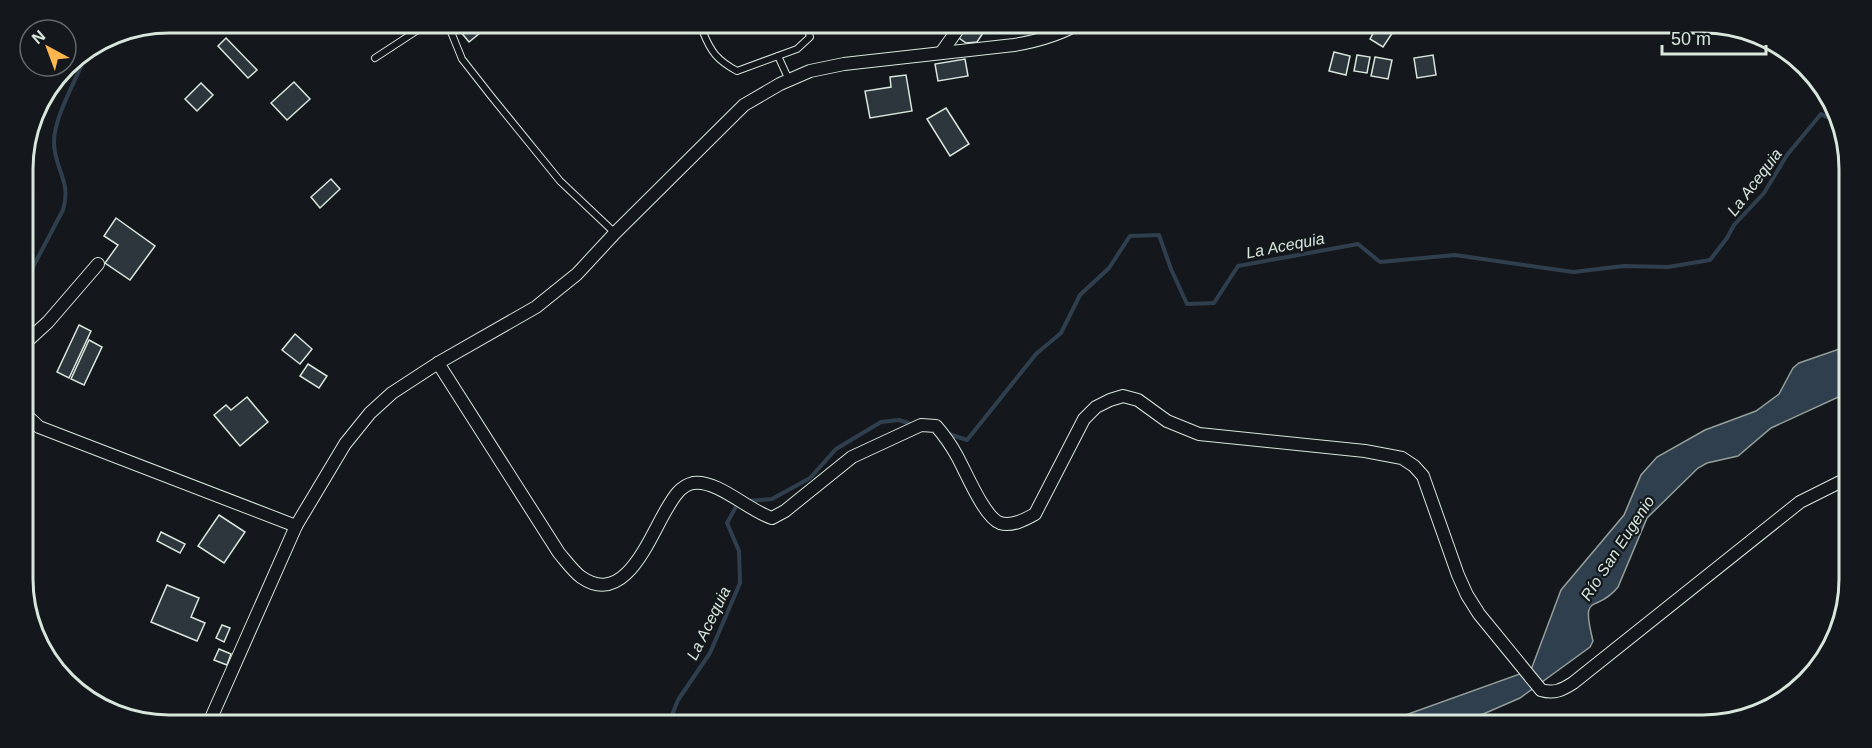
<svg xmlns="http://www.w3.org/2000/svg" width="1872" height="748" viewBox="0 0 1872 748" font-family="Arial,sans-serif">
  <style>
    .water { fill: #2f3f4d; stroke: #939e99; stroke-width: 1.5 }
    .lines { fill: none; stroke-linecap: round; stroke-linejoin: round }
    .stream { stroke: #2f3f4d; stroke-width: 4 }
    .building { fill: #2c363c; stroke: #d8e6dc; stroke-width: 1.5 }
    .service-casing { stroke: #d8e6dc; stroke-width: 8 }
    .minor-casing { stroke: #d8e6dc; stroke-width: 14 }
    .service { stroke: #14181c; stroke-width: 6 }
    .minor { stroke: #14181c; stroke-width: 12 }
    .labels { text-anchor: middle; stroke-width: 4.5; stroke-linejoin: round; paint-order: stroke }
    .water-label { font-size: 16px; font-style: italic; fill: #d8e6dc; stroke: #14181c }
    .rim { fill: none; stroke: #d8e6dc; stroke-width: 3 }
  </style>
  <rect width="100%" height="100%" fill="#14181c"/>
  <path class="water" d="M1845 347V394L1771 428 1738 456 1707 463 1698 468 1647 518 1618 587C1596 615 1580 589 1593 641L1590 647 1520 698 1458 725H1371L1400 717 1531 670 1561 590 1624 515 1641 475 1657 457 1705 430 1756 411 1779 394 1793 368 1799 363Z"/>
  <g class="lines">
    <g class="stream">
      <path d="M24 284 63 210C72 181 54 169 54 142 54 115 79 76 88 49"/>
      <path d="M946 433 967 440 1036 354 1061 333 1080 295 1109 268 1130 236 1159 235 1171 269 1187 304 1214 303 1238 266 1358 244 1380 262 1455 255 1573 272 1624 266 1668 267 1710 260 1727 238 1734 225 1764 193 1787 155 1821 114 1835 121"/>
      <path d="M747 501 772 499 810 478 836 449 881 422 899 420 914 425"/>
      <path d="M668 725 678 700 710 653 740 583 739 551 727 523 738 503"/>
    </g>
  </g>
  <g class="building">
    <path d="M458 22H489L491 24 469 42 455 25Z"/>
    <path d="M970 22H974L985 30 977 42 966 43 959 38Z"/>
    <path d="M1379 23 1393 32 1383 47 1370 39Z"/>
    <path d="M226 38 257 70 248 78 218 46Z"/>
    <path d="M1334 52 1350 56 1346 75 1329 71Z"/>
    <path d="M1357 55 1370 57 1367 73 1354 71Z"/>
    <path d="M1433 55 1436 75 1417 78 1414 58Z"/>
    <path d="M1375 57 1392 60 1388 79 1371 76Z"/>
    <path d="M965 59 968 76 938 81 935 64Z"/>
    <path d="M906 75 912 111 870 118 865 91 891 87 890 77Z"/>
    <path d="M294 82 310 99 287 120 271 103Z"/>
    <path d="M201 83 213 95 197 111 185 99Z"/>
    <path d="M946 108 969 144 950 156 927 119Z"/>
    <path d="M331 179 340 189 320 208 311 197Z"/>
    <path d="M116 218 155 246 130 280 105 263 118 245 104 236Z"/>
    <path d="M79 325 91 331 69 378 57 372Z"/>
    <path d="M295 334 312 349 300 364 282 350Z"/>
    <path d="M89 340 102 347 84 385 71 379Z"/>
    <path d="M308 364 327 376 319 388 300 376Z"/>
    <path d="M247 397 268 422 240 446 214 415 226 405 231 410Z"/>
    <path d="M219 515 245 532 224 563 198 546Z"/>
    <path d="M161 532 185 544 180 553 157 541Z"/>
    <path d="M167 585 199 598 191 617 205 623 197 641 151 622Z"/>
    <path d="M222 625 230 628 224 642 216 638Z"/>
    <path d="M219 649 231 654 227 665 214 660Z"/>
  </g>
  <g class="lines">
    <defs>
      <g id="service">
        <path d="M447 22 462 59 491 96 560 181 615 233"/>
        <path d="M709 22 703 32C711 52 717 60 737 71L797 49 810 37 806 22"/>
        <path d="M778 56 789 80"/>
        <path d="M375 58 430 22"/>
      </g>
      <g id="minor">
        <path d="M941 53 963 22"/>
        <path d="M24 344 48 322 98 264"/>
        <path d="M438 363 559 553C566 561 573 571 581 577 624 607 648 541 665 512 672 500 679 486 693 483 717 479 749 511 772 518L785 511 852 457 921 425 936 426C944 435 951 445 957 456 966 472 984 517 1000 523 1012 527 1026 519 1035 514L1084 419 1096 407 1110 400 1123 396 1138 400 1167 421 1199 434 1365 451 1402 458 1414 466 1423 476 1458 575 1467 595 1479 614 1541 690C1554 694 1562 690 1573 683L1800 502 1844 480"/>
        <path d="M24 413 39 427 296 526"/>
        <path d="M208 725 296 526 345 444 370 413 392 393 438 363 536 307 577 274 615 233 744 105 780 84 810 71 844 64 1014 45C1038 41 1060 35 1081 22"/>
      </g>
    </defs>
    <use href="#service" class="service-casing"/>
    <use href="#minor" class="minor-casing"/>
    <use href="#service" class="service"/>
    <use href="#minor" class="minor"/>
  </g>
  <g class="labels">
    <g class="water-label">
      <text transform="translate(1754 182) rotate(-53)" y="6">La Acequia</text>
      <text transform="translate(1285 245) rotate(-11)" y="6">La Acequia</text>
      <text transform="translate(1617 548) rotate(-57)" y="6">Río San Eugenio</text>
      <text transform="translate(708 623) rotate(-64)" y="6">La Acequia</text>
    </g>
  </g>
  <path d="M0 0H1872V748H0ZM169 33H1703A136 136 0 0 1 1839 169V579A136 136 0 0 1 1703 715H169A136 136 0 0 1 33 579V169A136 136 0 0 1 169 33Z" fill="#14181c" fill-rule="evenodd"/>
  <path class="rim" d="M169 33H1703A136 136 0 0 1 1839 169V579A136 136 0 0 1 1703 715H169A136 136 0 0 1 33 579V169A136 136 0 0 1 169 33Z"/>
  <g transform="translate(48 48) rotate(319)"><circle r="28" fill="#14181c" stroke="#626a69" stroke-width="1.5"/>
  <path d="M0-4.5L10 22L0 15L-10 22Z" fill="#ffb74d"/>
  <text y="-9" font-size="16" font-weight="bold" text-anchor="middle" fill="#d8e6dc">N</text>
  </g>
  <path d="M1662 45v9h104v-9" fill="none" stroke="#d8e6dc" stroke-width="3"/>
  <text x="1671" y="45" font-size="18" fill="#d8e6dc" stroke="#14181c" stroke-width="4.5" paint-order="stroke">50 m</text>
</svg>
